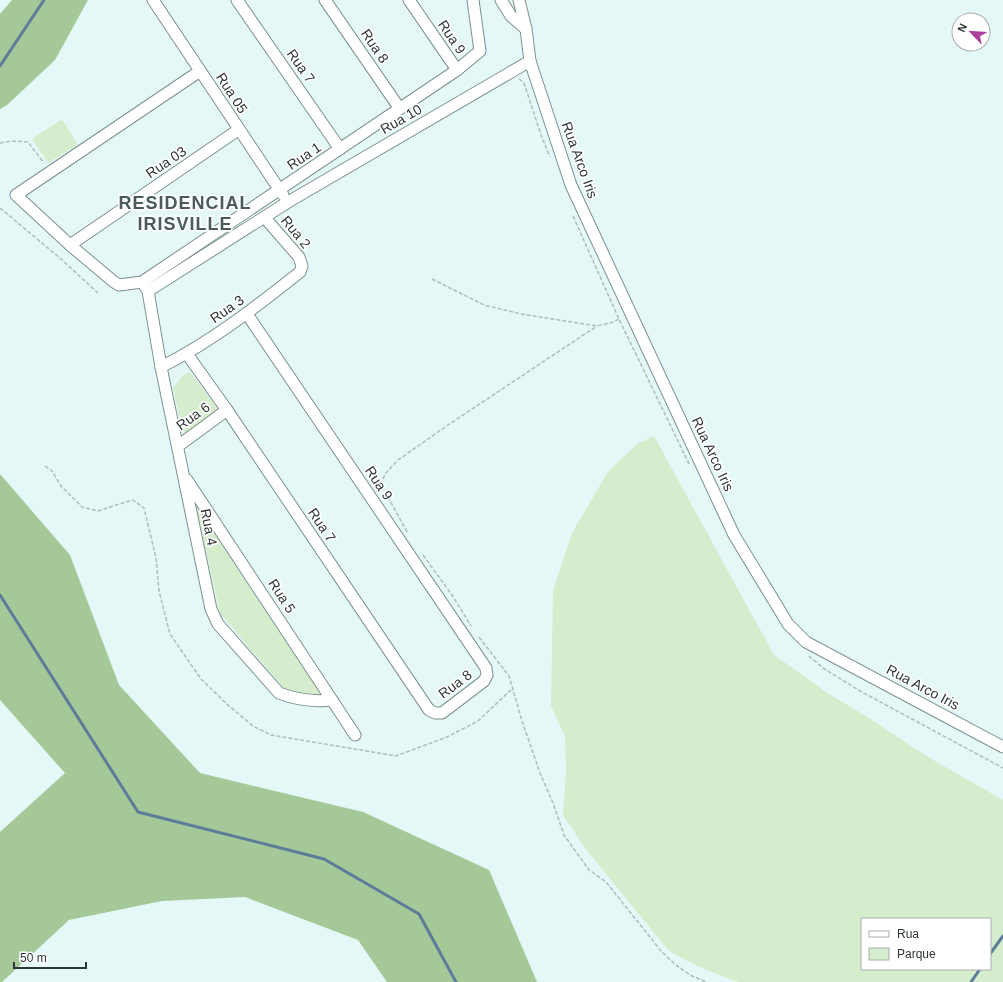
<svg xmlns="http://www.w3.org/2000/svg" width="1003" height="982" viewBox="0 0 1003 982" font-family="Helvetica,sans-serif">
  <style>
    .green { fill: #d5edcd; fill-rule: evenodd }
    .forest { fill: #a4c898 }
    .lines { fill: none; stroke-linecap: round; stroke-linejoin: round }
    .stream { stroke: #5d7c99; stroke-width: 3 }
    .minor-casing { stroke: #7d9090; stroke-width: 13 }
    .path { stroke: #acbdbc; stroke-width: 1.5; stroke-dasharray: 4 2; stroke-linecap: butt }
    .minor { stroke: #fff; stroke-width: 11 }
    .labels { text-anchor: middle; stroke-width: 3.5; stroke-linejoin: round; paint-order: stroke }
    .street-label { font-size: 14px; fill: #2e3635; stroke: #fff }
    .district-label { font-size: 18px; font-weight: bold; letter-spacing: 1px; fill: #495b5a; stroke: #fff }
  </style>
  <rect width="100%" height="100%" fill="#e3f8f7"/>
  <g class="green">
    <path d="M62 119 78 145 48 163 32 139Z"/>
    <path d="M189 372 191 373 224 417 221 421 189 446 185 443 173 388 183 375Z"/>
    <path d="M654 436 774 655 829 694 869 718 928 757 1003 800V982H738C714 973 690 964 668 950L585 848 563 815 566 771 565 736 551 706 553 591 572 533 608 472 637 444ZM862 919H990V969H862Z"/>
    <path d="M196 505 323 695V698L285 690 220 613Z"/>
  </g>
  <g class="forest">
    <path d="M12 0H88L55 60 7 105 0 109V14Z"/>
    <path d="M0 474 70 555 119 685 200 773 363 812 489 870 537 982H387L358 940 245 897 162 901 69 920 2 982H0V832L65 773 0 700Z"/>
  </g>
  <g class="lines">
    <g class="stream">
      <path d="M0 66 44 0"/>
      <path d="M0 595 138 812 324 859 419 914 456 982"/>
      <path d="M990 954 1003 936"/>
      <path d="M971 982 980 969"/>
    </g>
    <defs>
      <g id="minor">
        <path d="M153 0 283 195"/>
        <path d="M237 0 340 149"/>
        <path d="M325 0 400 109"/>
        <path d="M409 0 457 70"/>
        <path d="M501 0 511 16 526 29"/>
        <path d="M519 0 526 29 530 61 571 185 734 535 788 624 806 642 1003 747"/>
        <path d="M200 71 16 195 70 245 114 282 119 285 142 282 457 70 480 51 473 0"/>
        <path d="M70 245 238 130"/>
        <path d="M144 285 148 291 288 202 530 61"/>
        <path d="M148 291 161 367 211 609 218 624 279 693C297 700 313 702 332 700"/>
        <path d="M187 354 227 410 429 710 435 713H442L484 681 487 675 486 668 247 314"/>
        <path d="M161 367C211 342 256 307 300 272L302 266 299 257 265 218"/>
        <path d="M178 446 227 410"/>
        <path d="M187 480 355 735"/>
      </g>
    </defs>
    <use href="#minor" class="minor-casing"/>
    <g class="path">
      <path d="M519 79 524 83 541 135 550 157"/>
      <path d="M0 143 12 141 28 142 44 163"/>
      <path d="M0 208 61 259 98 293"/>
      <path d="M573 216 619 319 690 466"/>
      <path d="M432 279 484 305 521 314 597 326 614 322 620 318"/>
      <path d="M45 466 52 471 61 486 82 507 98 511 116 505 133 500 144 508 156 558 159 591 170 634 201 679 229 706 253 726 271 735 396 756 447 737 478 721 513 688"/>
      <path d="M407 532 381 484 385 474 398 460 448 425 597 326"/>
      <path d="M423 555 452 595 471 626"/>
      <path d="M479 637 509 676 522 721 540 773 553 803 564 835 589 870 606 882 661 951 676 965 690 975 706 982"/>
      <path d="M809 656 823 668 860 691 1003 768"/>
    </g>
    <use href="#minor" class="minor"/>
  </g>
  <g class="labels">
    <g class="street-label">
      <text transform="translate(452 37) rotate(56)" y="5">Rua 9</text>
      <text transform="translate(375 46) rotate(56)" y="5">Rua 8</text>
      <text transform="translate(301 66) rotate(55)" y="5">Rua 7</text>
      <text transform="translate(232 93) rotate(57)" y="5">Rua 05</text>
      <text transform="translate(401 119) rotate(-30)" y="5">Rua 10</text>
      <text transform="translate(304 156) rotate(-34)" y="5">Rua 1</text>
      <text transform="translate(580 160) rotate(70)" y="5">Rua Arco Iris</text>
      <text transform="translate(166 162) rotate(-34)" y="5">Rua 03</text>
      <text transform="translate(296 232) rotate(51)" y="5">Rua 2</text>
      <text transform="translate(227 309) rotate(-35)" y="5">Rua 3</text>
      <text transform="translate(193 416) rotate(-36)" y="5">Rua 6</text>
      <text transform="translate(713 454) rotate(65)" y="5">Rua Arco Iris</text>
      <text transform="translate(379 483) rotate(56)" y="5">Rua 9</text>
      <text transform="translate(322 525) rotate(56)" y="5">Rua 7</text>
      <text transform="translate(209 527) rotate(79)" y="5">Rua 4</text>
      <text transform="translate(282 596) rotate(57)" y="5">Rua 5</text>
      <text transform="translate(455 684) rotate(-37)" y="5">Rua 8</text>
      <text transform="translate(923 687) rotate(28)" y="5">Rua Arco Iris</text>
    </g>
    <g class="district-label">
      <text x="185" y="209">RESIDENCIAL<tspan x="185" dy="21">IRISVILLE</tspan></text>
    </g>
  </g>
  <rect x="861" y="918" width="130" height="52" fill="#ffffff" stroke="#abafae"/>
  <rect x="869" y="931" width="20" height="6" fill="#ffffff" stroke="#abafae"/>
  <text x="897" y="938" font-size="12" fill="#2e3635">Rua</text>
  <rect x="869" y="948" width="20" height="12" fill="#d5edcd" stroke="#abafae"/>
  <text x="897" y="958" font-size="12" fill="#2e3635">Parque</text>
  <g transform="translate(971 32) rotate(295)"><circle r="19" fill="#ffffff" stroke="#abafae"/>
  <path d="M0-3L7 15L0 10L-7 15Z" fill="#ad3f9d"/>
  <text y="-6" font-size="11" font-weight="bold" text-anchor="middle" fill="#2e3635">N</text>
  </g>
  <path d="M14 962v6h72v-6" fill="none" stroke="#2e3635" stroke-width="2"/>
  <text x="20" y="962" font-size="12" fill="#2e3635" stroke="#ffffff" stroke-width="3" paint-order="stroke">50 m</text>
</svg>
